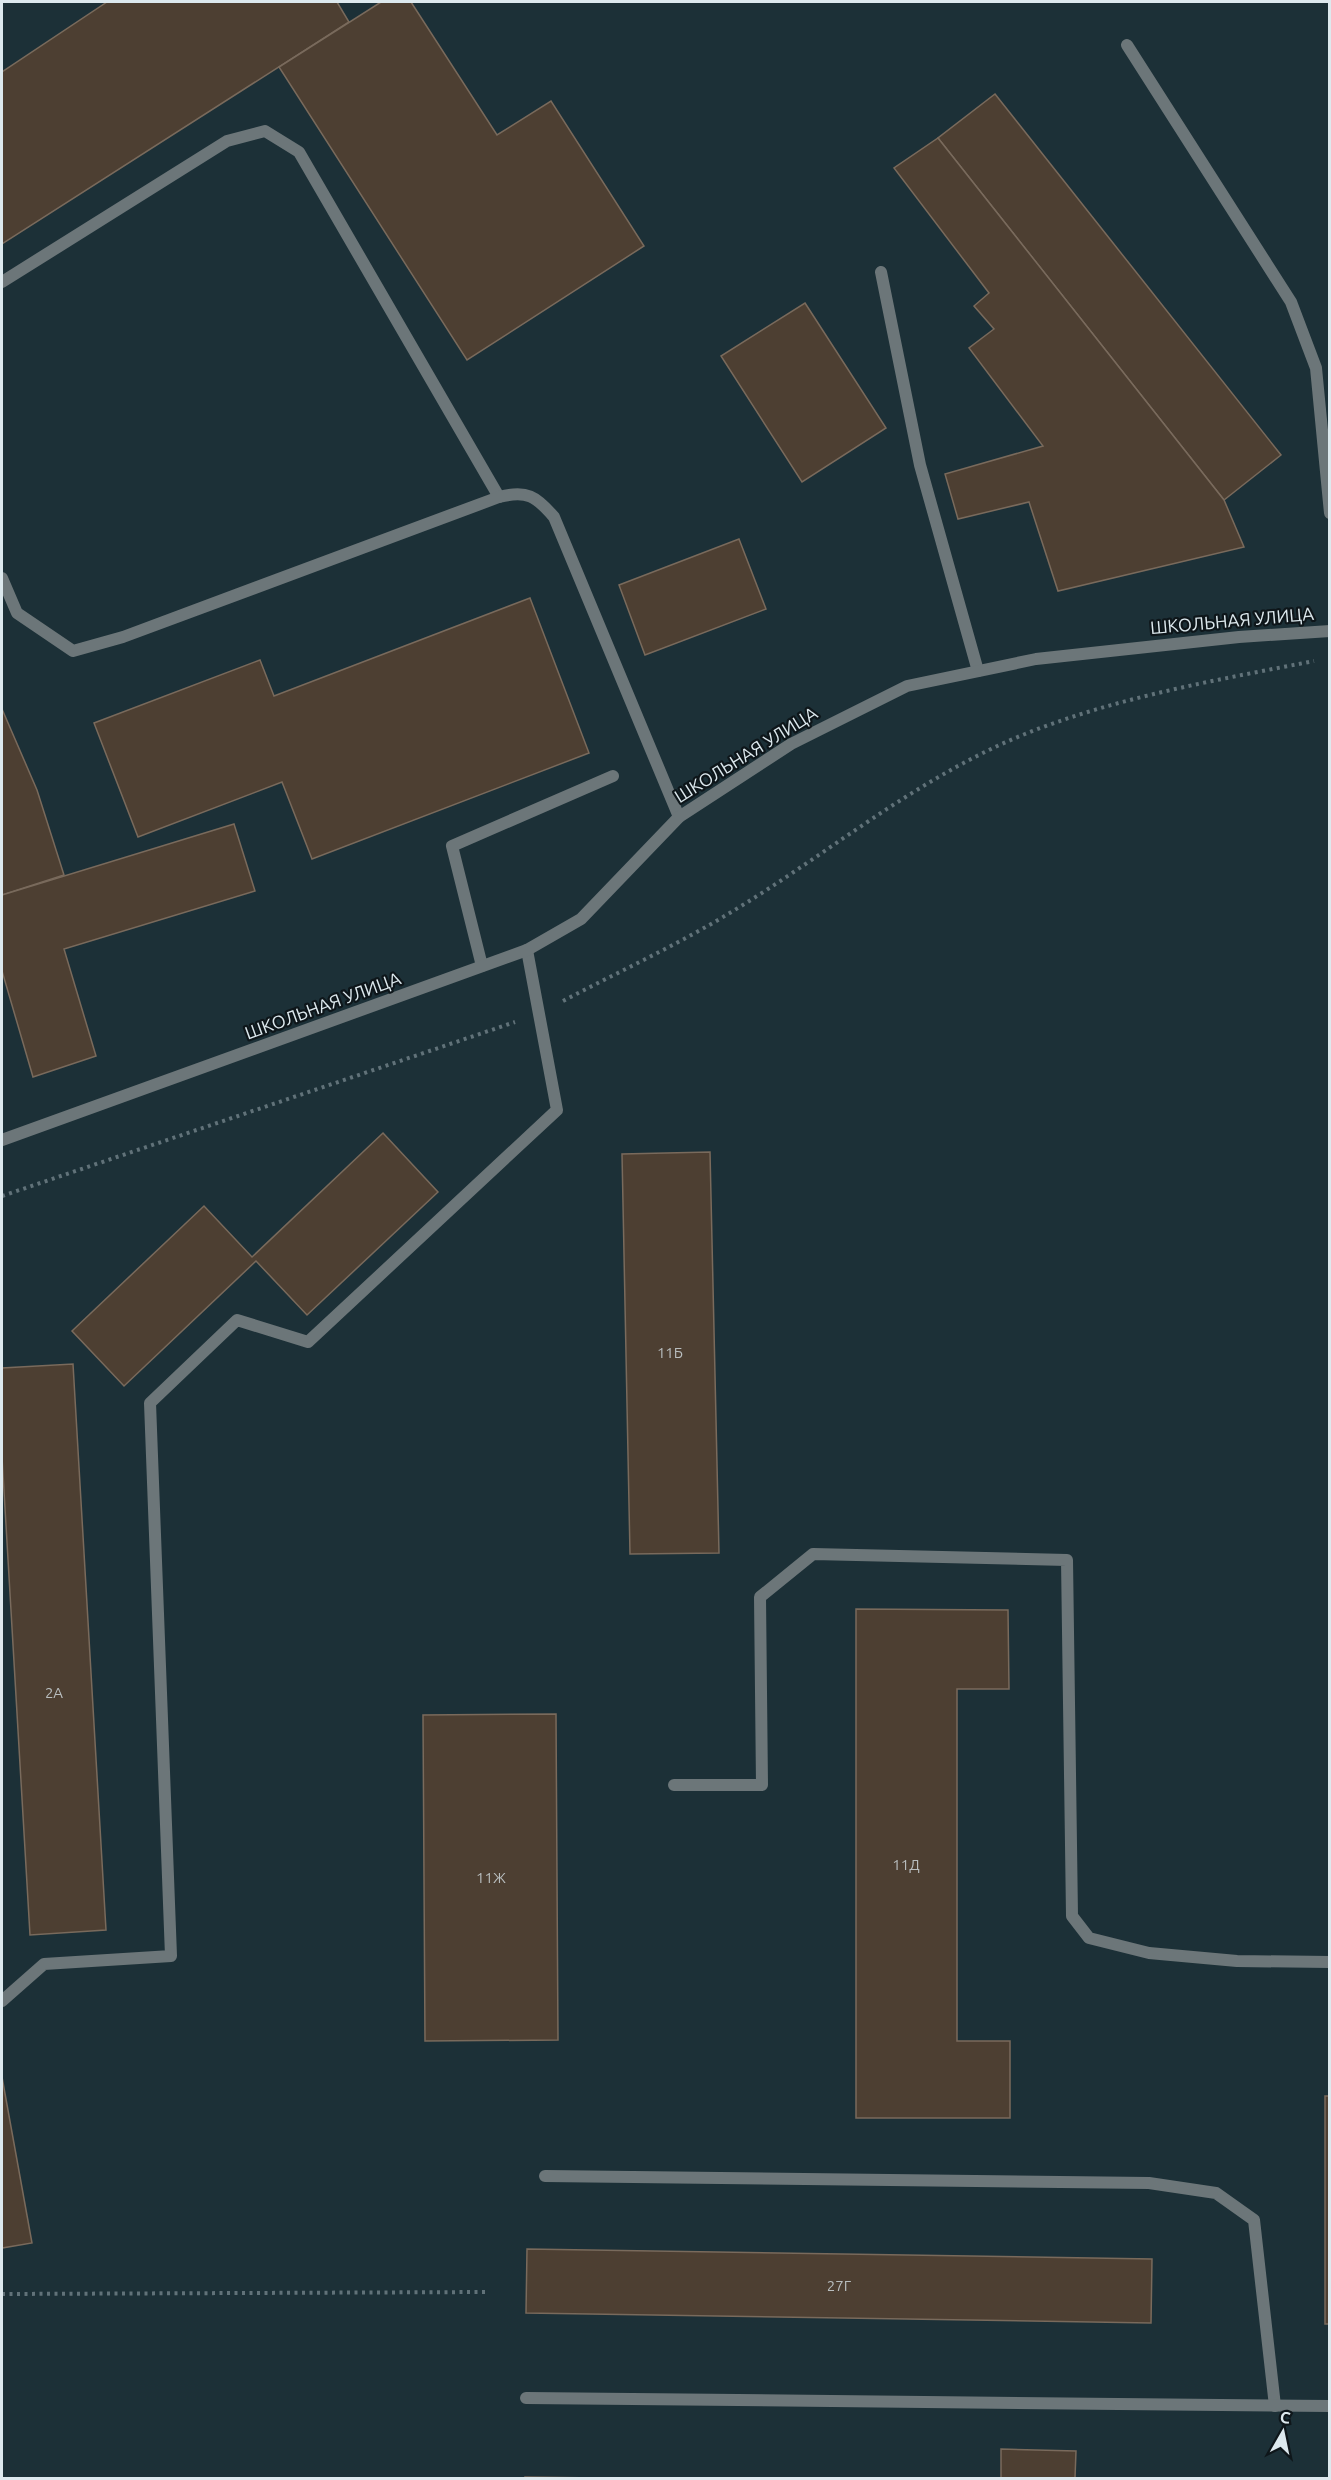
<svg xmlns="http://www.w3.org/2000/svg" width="1331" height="2480" viewBox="0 0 1331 2480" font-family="Ubuntu,sans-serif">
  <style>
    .building { fill: #4d3f32; stroke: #796a5c; stroke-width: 1.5 }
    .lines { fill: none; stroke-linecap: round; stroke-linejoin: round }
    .path { stroke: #617279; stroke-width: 4; stroke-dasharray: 3 4.5; stroke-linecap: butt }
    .lane { stroke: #6c7679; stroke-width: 12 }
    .street { stroke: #6c7679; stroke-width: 12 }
    .labels { text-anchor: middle; stroke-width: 4.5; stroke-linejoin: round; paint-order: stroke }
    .number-label { font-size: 15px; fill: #b9bebf }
    .street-label { font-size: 18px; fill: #dde9ee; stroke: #0e161a }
  </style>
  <rect width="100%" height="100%" fill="#1c3037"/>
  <g class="building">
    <path d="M107 2H337L349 22 2 244V72Z"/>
    <path d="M381 2H411L497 135 551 101 644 246 467 360 279 67Z"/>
    <path d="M995 94 1281 455 1224 500 938 138Z"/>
    <path d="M938 138 1224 500 1244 547 1058 591 1029 502 958 519 945 474 1043 446 969 348 994 329 974 306 989 293 894 168Z"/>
    <path d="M805 303 886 428 802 482 721 356Z"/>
    <path d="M739 539 766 609 645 655 619 585Z"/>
    <path d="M530 598 589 753 312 859 282 782 138 837 94 723 260 660 274 696Z"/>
    <path d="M2 709 37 790 64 875 2 895Z"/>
    <path d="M234 824 255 891 64 949 96 1056 33 1077 2 971V895Z"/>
    <path d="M383 1133 438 1192 307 1315 256 1261 124 1386 72 1331 204 1206 252 1257Z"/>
    <path d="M710 1152 719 1553 630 1554 622 1154Z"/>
    <path d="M73 1364 106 1930 30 1935 2 1457V1368Z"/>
    <path d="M856 1609 1008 1610 1009 1689H957V2041H1010V2118H856Z"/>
    <path d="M556 1714 558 2040 425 2041 423 1715Z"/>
    <path d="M2 2077 32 2243 2 2248Z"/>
    <rect x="1325" y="2096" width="5" height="228"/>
    <path d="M527 2249 1152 2259 1151 2323 526 2313Z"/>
    <path d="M1001 2449 1076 2451 1075 2478H1001Z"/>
    <path d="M525 2477 598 2478H525Z"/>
  </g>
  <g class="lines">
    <g class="path">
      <path d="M563 1001C618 972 675 946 728 914 827 855 916 778 1025 734 1117 697 1217 680 1314 661"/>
      <path d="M2 1196 515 1022"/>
      <path d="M2 2294 486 2292"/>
    </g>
    <g class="lane">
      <path d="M1127 45 1291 302 1316 368 1330 513"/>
      <path d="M881 272 920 465 978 671"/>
      <path d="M2 282 227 141 265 131 299 152 499 497"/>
      <path d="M2 578 17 613 73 651 123 637 499 497C527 490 536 496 554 517L679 817"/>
      <path d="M482 966 452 846 613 776"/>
      <path d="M674 1785H762L760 1597 813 1554 1067 1560 1072 1916 1089 1938 1149 1953 1237 1961 1330 1962"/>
      <path d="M2 2001 44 1964 171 1956 150 1403 237 1320 308 1342 557 1110 527 950"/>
      <path d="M545 2176 1149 2183 1216 2193 1254 2220 1275 2406"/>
      <path d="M526 2398 1330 2406"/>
    </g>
    <path class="street" d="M2 1140 527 950 581 919 679 817 791 744 907 686 1036 659 1239 637 1330 631"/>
  </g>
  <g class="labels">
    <g class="number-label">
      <text x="670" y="1358">11Б</text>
      <text x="54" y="1698">2А</text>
      <text x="906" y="1870">11Д</text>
      <text x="491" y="1883">11Ж</text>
      <text x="839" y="2291">27Г</text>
    </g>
    <g class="street-label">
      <text transform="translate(1232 621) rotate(-5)" y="6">ШКОЛЬНАЯ УЛИЦА</text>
      <text transform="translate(746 755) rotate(-32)" y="6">ШКОЛЬНАЯ УЛИЦА</text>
      <text transform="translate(323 1006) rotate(-20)" y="6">ШКОЛЬНАЯ УЛИЦА</text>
    </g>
  </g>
  <rect width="1331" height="2480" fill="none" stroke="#dde9ee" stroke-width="6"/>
  <g transform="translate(1283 2432) rotate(9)" stroke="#0e161a" stroke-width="4.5" paint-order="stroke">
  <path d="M0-4.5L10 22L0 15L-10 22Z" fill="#dde9ee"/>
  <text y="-9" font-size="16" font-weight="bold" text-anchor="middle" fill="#dde9ee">С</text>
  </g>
</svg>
